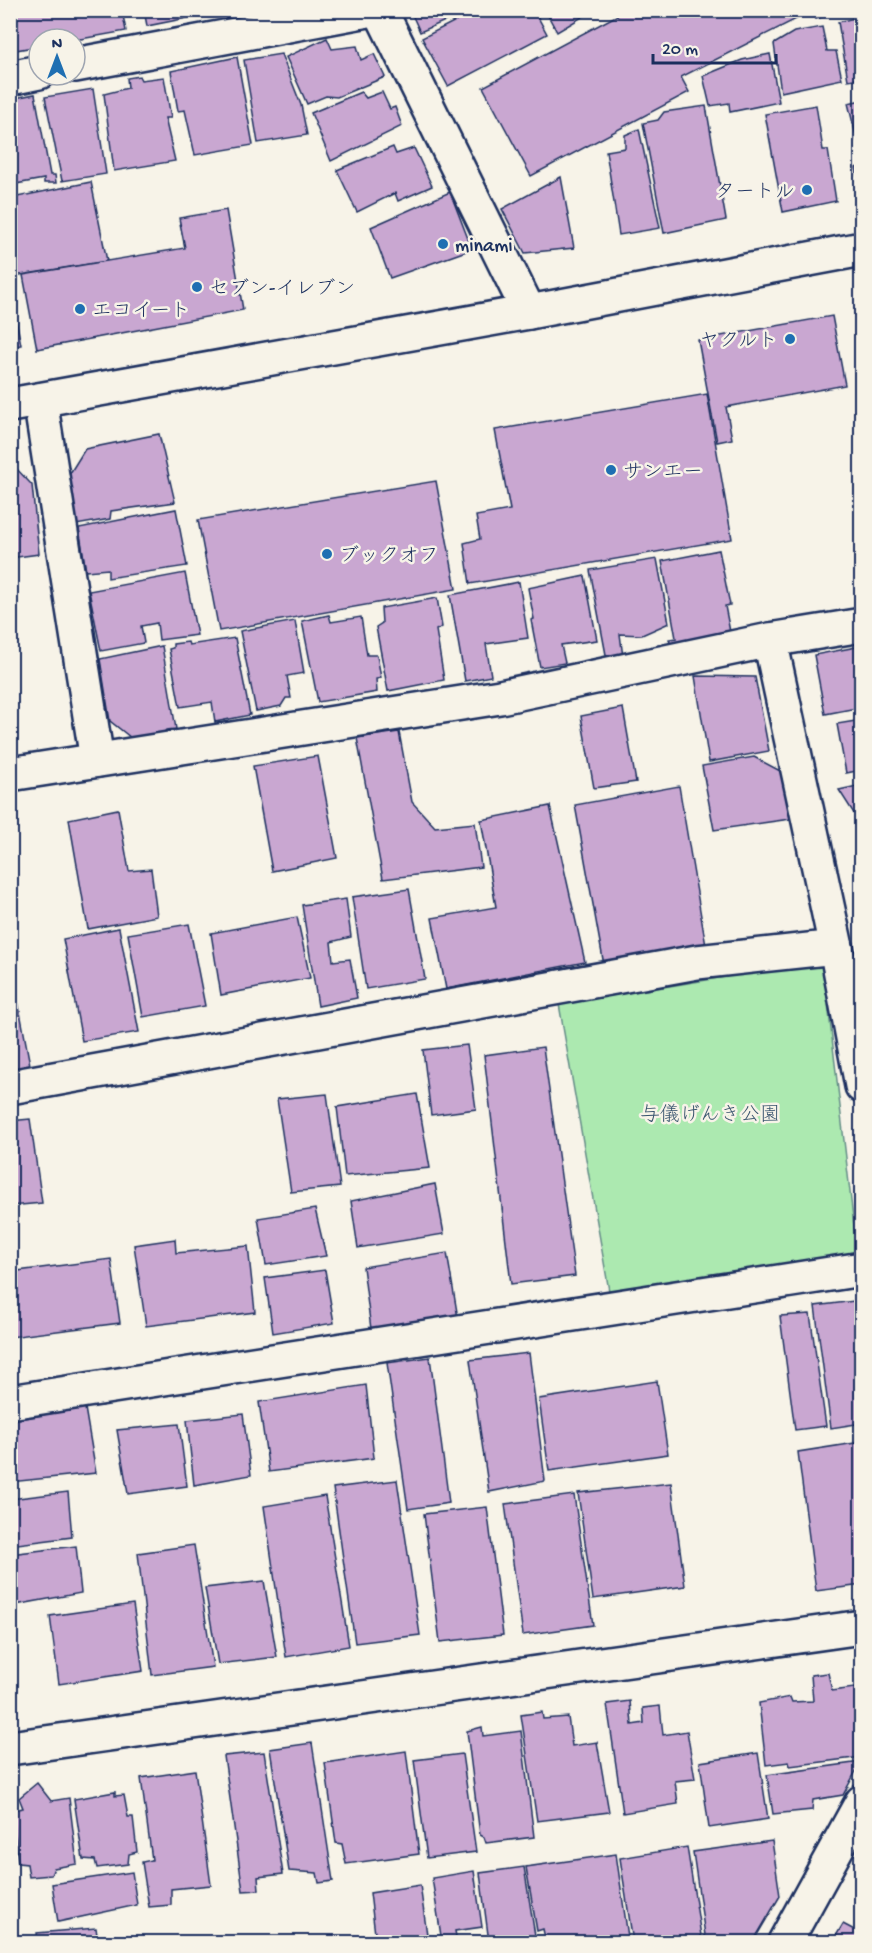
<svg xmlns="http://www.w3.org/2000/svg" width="872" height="1953" viewBox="0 0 872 1953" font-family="'Gochi Hand','Klee One',sans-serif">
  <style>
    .green { fill: #ace9b0; stroke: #648c87; stroke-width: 1.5 }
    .building { fill: #c9a7d1; stroke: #1b2f5e; stroke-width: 1.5 }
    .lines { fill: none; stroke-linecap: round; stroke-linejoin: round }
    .minor-casing { stroke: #1b2f5e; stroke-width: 38 }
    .tertiary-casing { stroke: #1b2f5e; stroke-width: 38 }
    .minor { stroke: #f7f3e8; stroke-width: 33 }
    .tertiary { stroke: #f7f3e8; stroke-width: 33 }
    .poi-dot { fill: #1f6fb2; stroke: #f7f3e8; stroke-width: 2 }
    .labels { text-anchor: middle; stroke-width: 5; stroke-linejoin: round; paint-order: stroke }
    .poi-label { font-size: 20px; fill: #1b2f5e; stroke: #f7f3e8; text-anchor: start }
    .park-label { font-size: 20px; fill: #38546e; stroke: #f7f3e8 }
  </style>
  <rect width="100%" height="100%" fill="#f7f3e8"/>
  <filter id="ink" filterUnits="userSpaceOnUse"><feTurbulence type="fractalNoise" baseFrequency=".0167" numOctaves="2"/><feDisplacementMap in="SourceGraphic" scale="12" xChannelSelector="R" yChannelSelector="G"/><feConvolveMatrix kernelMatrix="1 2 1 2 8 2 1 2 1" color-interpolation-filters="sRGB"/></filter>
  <g filter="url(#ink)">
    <path class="green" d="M823 961 859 1269 612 1308 559 1004Z"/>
    <g class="building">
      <path d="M10 10H122L126 31 75 40 39 39V46L10 51Z"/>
      <path d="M144 10H227L147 26Z"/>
      <path d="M410 10H468V11L420 32Z"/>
      <path d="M477 10H507L508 14 518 10H534L547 34 448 86 422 38Z"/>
      <path d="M545 10H594L557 32Z"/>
      <path d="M627 10 812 11 681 77 689 92 531 176 483 87Z"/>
      <path d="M813 10H842L816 19Z"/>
      <path d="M862 16V78L848 80 838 22Z"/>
      <path d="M822 27 827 51H836L842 79 781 92 774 44 794 32Z"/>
      <path d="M327 38 332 49 357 46 361 60 374 54 385 77 337 97 326 96 307 104 286 57Z"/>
      <path d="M281 54 301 105 307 135 258 143 244 60Z"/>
      <path d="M770 54 779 102 730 112 729 103 710 106 703 76 742 60Z"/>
      <path d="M237 57 253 145 195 155 185 110 178 111 171 71Z"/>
      <path d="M139 76 141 80 164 77 171 118H165L175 161 114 171 104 94 128 88 127 78Z"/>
      <path d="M93 89 106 174 62 181 45 97Z"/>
      <path d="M361 92 366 98 382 92 390 109 395 107 402 126 331 161 311 113Z"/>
      <path d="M35 94 50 175H55L56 183H44V179L10 185V99Z"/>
      <path d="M862 100V160L848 103Z"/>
      <path d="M816 105 823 150H828L836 201 783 212 765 114Z"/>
      <path d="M706 106 726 220 664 233 643 123 658 120 664 112Z"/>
      <path d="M639 129 660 228 619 235 606 151 625 148V135Z"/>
      <path d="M393 147 396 154 414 148 432 186 398 201 395 193 357 212 337 170Z"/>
      <path d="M862 165V196H861L856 168Z"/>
      <path d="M561 177 574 248 525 253 502 209Z"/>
      <path d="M91 182 107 261 14 276 10 258V220L17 218 12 198Z"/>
      <path d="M450 192 472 249 390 278 371 227Z"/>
      <path d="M226 210 243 310 37 349 23 275 185 248 179 218Z"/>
      <path d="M10 287 21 345 10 347Z"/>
      <path d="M832 316 845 385 726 407 732 439 717 442 698 340Z"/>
      <path d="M707 394 732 539 470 584 464 543 480 539 476 516 510 510 495 430Z"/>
      <path d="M159 434 175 502 111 511 110 519 76 525 67 478 85 449Z"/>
      <path d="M12 464 32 485 39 554 10 558Z"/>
      <path d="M436 481 456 589 219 631 198 520Z"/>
      <path d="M176 509 187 566 108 578V569L86 571 79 528Z"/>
      <path d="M719 550 730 605 725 606 731 637 671 647 669 639 676 638 662 561Z"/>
      <path d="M657 559 669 623 642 635 620 634 623 657 607 660 590 570Z"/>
      <path d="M185 573 197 635 159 640 157 623 141 626 144 643 101 651 89 591Z"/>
      <path d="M585 576 597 640 561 645 565 663 540 667 531 620 534 619 528 588Z"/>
      <path d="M519 582 528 638 486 644 491 676 465 681 450 595Z"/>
      <path d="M437 598 442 627 436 630 444 680 388 691 376 627 382 623 381 608Z"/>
      <path d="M329 615 331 622 361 617 367 655H377L381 678 376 679 377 692 318 702 302 621Z"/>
      <path d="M295 621 304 673 287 676 291 698H286L281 706 256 711 240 631Z"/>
      <path d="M235 638 250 715 215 722 212 702 180 707 169 649 173 648V644L188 642 189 645Z"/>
      <path d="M162 646 176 729 166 730 162 735 135 741 110 721 100 659Z"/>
      <path d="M862 646V707L825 714 814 655Z"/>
      <path d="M695 676 755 677 769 751 709 762Z"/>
      <path d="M623 708 636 782 594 788 581 716Z"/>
      <path d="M862 720V770L846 773 837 724Z"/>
      <path d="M399 732 412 802 435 827 475 823 481 867 383 879 357 738Z"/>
      <path d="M318 756 337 858 272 871 253 766Z"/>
      <path d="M754 757 784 773 790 819 714 830 702 766Z"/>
      <path d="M862 785V826L839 790Z"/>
      <path d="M679 786 706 946 604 965 575 805Z"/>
      <path d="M550 806 585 962 446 989 432 918 496 907 481 820Z"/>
      <path d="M118 809 129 871 151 869 157 916 88 929 69 819Z"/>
      <path d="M409 889 425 979 366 989 352 897Z"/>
      <path d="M346 899 351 937 331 942 333 961 350 959 357 998 318 1006 302 905Z"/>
      <path d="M297 917 310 978 221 995 211 933Z"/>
      <path d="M189 924 205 1006 143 1017 128 934Z"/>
      <path d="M119 928 139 1032 82 1041 63 939Z"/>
      <path d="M10 959 31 1070 10 1073Z"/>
      <path d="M467 1045 476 1109 431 1115 423 1050Z"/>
      <path d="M543 1047 575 1276 511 1284 484 1055Z"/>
      <path d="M327 1094 340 1187 291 1192 277 1099Z"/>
      <path d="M417 1094 430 1168 345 1176 337 1107Z"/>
      <path d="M30 1119 42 1203 10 1206V1121Z"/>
      <path d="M435 1184 444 1234 358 1248 351 1201Z"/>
      <path d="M315 1209 326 1256 266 1265 258 1218Z"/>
      <path d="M175 1239 176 1253 248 1246 255 1312 146 1326 134 1245Z"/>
      <path d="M447 1253 458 1318 371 1329 363 1267Z"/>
      <path d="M111 1259 120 1323 10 1337V1272Z"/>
      <path d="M325 1270 334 1323 273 1333 265 1278Z"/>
      <path d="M862 1300V1423L831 1428 815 1306Z"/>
      <path d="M810 1314 826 1426 795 1430 780 1316Z"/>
      <path d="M529 1353 545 1481 489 1492 470 1360Z"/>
      <path d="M430 1357 449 1503 408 1509 387 1363Z"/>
      <path d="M657 1381 668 1454 549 1471 539 1399Z"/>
      <path d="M366 1385 374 1458 269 1472 259 1402Z"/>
      <path d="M85 1408 96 1473 10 1482V1420Z"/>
      <path d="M243 1414 251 1475 194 1485 187 1420Z"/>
      <path d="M179 1424 187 1486 128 1494 117 1430Z"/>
      <path d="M862 1442V1585L816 1591 798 1452Z"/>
      <path d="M397 1480 420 1635 355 1643 333 1488Z"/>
      <path d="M671 1483 685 1586 593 1599 578 1493Z"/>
      <path d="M68 1492 72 1537 10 1545V1499Z"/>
      <path d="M574 1495 593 1625 523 1635 505 1504Z"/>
      <path d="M325 1496 349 1646 286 1657 264 1506Z"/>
      <path d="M487 1507 503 1635 440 1642 424 1514Z"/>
      <path d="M194 1545 213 1667 152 1675 138 1553Z"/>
      <path d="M76 1546 81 1593 15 1605 10 1554Z"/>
      <path d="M264 1581 277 1657 218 1664 205 1588Z"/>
      <path d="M133 1604 143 1671 59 1684 50 1616Z"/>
      <path d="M828 1673 832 1691 862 1687V1757L790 1766 789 1762 766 1765 759 1703 790 1697 792 1702 813 1701 811 1675Z"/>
      <path d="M630 1701 632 1725 644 1723 643 1708 660 1706 663 1735 687 1731 695 1779 675 1781 678 1804 623 1813 607 1704Z"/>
      <path d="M542 1712 543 1719 568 1717 572 1746 597 1742 609 1812 537 1821 521 1715Z"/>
      <path d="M482 1727 483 1736 521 1731 534 1837 486 1843 484 1837 480 1835 467 1731Z"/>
      <path d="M312 1743 333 1881 319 1883 317 1873 289 1871 270 1749Z"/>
      <path d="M406 1751 419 1854 346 1864 342 1844 336 1843 325 1763Z"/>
      <path d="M264 1752 283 1874 258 1877 259 1890 243 1891 224 1756Z"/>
      <path d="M758 1753 768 1819 709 1828 700 1762Z"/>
      <path d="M462 1754 476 1852 427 1858 414 1760Z"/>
      <path d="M861 1762 843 1795 813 1800 812 1810 773 1814 767 1775Z"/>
      <path d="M195 1770 211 1885 171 1889V1905L149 1907 142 1862 152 1860 141 1778Z"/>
      <path d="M37 1783 51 1801 69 1798 77 1864 54 1868 51 1875 29 1877 27 1864 18 1863 13 1810 23 1808 19 1798Z"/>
      <path d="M115 1792V1796L124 1795 128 1817H133L137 1852 129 1854 128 1864 97 1868 95 1860 83 1859 74 1799Z"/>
      <path d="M772 1841 780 1896 753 1942H706L693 1852Z"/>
      <path d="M687 1847 702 1942H633L620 1858Z"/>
      <path d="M616 1854 628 1937 585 1942H551V1939L545 1938 543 1929 537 1931 526 1867Z"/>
      <path d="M524 1867 536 1942H489L480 1873Z"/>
      <path d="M474 1871 482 1927 455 1931 457 1942H442L432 1878Z"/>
      <path d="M132 1872 137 1905 58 1922 52 1884Z"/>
      <path d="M420 1885 428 1942H376L370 1893Z"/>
      <path d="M843 1924 862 1934V1942L833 1941Z"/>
      <path d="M96 1928 98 1942H38L37 1933Z"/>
    </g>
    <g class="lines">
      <defs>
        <g id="minor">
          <path d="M380 10 529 312"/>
          <path d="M75 65 368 10"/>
          <path d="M10 78 39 72"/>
          <path d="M40 400 97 760"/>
          <path d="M770 640 836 947 862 1086"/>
          <path d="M10 774 500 697 770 640 862 625"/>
          <path d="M10 1087 697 962 836 947"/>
          <path d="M10 1402 862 1269"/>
          <path d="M785 1942 862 1802"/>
        </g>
        <g id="tertiary">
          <path d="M10 405 529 312 862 249"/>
          <path d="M10 1748 862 1627"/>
        </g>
      </defs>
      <use href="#minor" class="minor-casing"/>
      <use href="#tertiary" class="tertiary-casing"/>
      <use href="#minor" class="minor"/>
      <use href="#tertiary" class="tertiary"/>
    </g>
  </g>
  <g class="poi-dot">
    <circle cx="807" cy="190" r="6"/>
    <circle cx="443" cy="244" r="6"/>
    <circle cx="197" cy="287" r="6"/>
    <circle cx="80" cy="309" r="6"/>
    <circle cx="790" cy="339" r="6"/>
    <circle cx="611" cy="470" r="6"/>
    <circle cx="327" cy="554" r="6"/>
  </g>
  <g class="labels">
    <g class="poi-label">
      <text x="795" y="197" text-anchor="end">タートル</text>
      <text x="455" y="251">minami</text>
      <text x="209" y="294">セブン-イレブン</text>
      <text x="92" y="316">エコイート</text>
      <text x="778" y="346" text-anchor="end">ヤクルト</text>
      <text x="623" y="477">サンエー</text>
      <text x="339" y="561">ブックオフ</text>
    </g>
    <g class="park-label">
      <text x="710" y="1120">与儀げんき公園</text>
    </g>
  </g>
  <rect width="872" height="1953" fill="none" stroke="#f7f3e8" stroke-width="36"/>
  <rect x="18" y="18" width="836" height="1917" fill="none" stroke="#1b2f5e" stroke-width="2" filter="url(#ink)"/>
  <g transform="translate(57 57)"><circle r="28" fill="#f7f3e8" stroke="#9fa5b1" stroke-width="1.5"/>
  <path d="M0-4.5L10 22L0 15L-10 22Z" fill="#1f6fb2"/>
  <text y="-9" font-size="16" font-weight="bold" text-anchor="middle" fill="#1b2f5e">N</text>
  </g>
  <path d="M653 54v9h123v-9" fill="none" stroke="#1b2f5e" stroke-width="3"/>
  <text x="662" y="54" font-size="18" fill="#1b2f5e" stroke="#f7f3e8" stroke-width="4.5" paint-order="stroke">20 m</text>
</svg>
